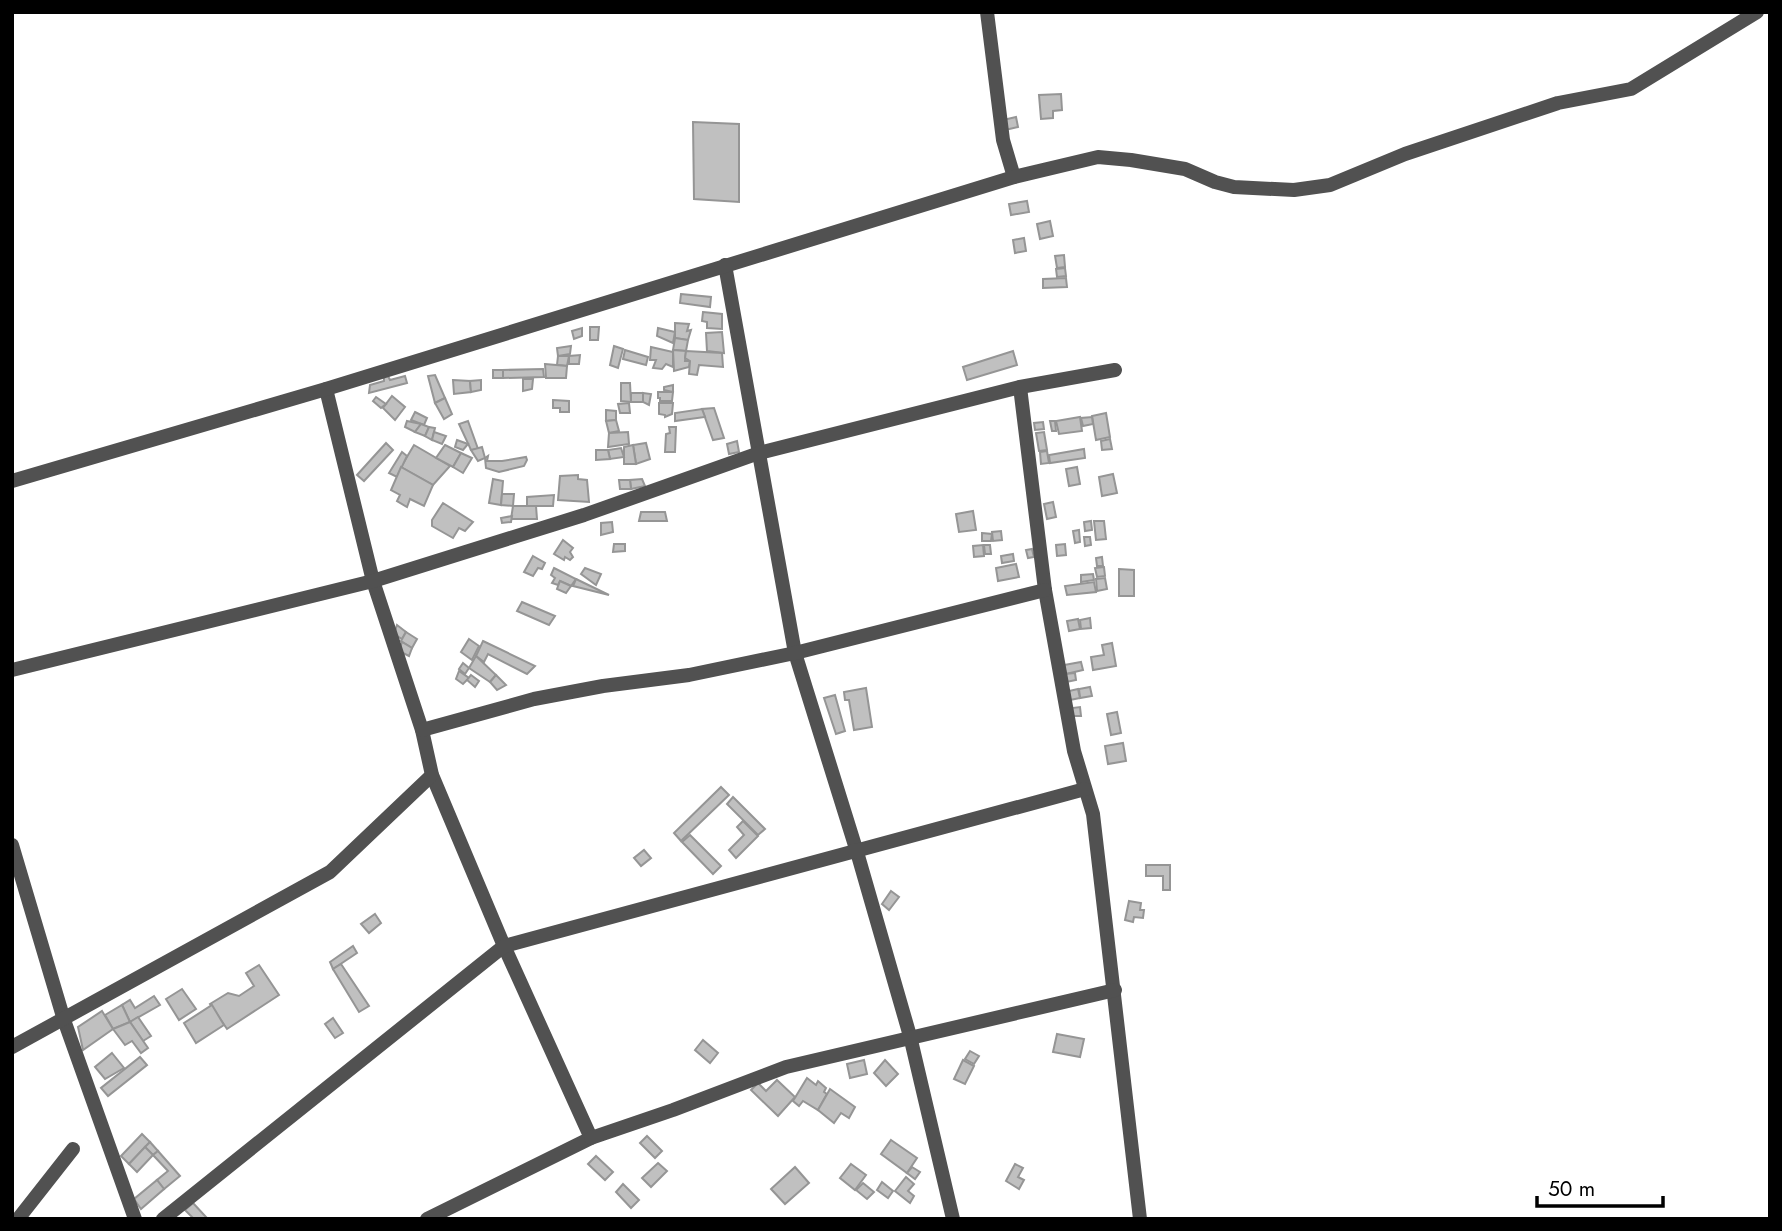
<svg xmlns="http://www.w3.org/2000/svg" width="1782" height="1231" viewBox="0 0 1782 1231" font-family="Jost,sans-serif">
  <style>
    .building { fill: #c0c0c0; stroke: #959595; stroke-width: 2 }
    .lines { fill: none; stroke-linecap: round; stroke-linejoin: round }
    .minor { stroke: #515151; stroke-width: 14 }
  </style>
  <rect width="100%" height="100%" fill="#fff"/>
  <g class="building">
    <path d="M1061 94 1062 110 1053 111V118L1041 119 1039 95Z"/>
    <path d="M1016 117 1018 127 1005 130 1003 120Z"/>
    <path d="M693 122 739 124V202L694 199Z"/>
    <path d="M1027 201 1029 212 1011 215 1009 204Z"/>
    <path d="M1050 221 1053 236 1040 239 1037 224Z"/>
    <path d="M1024 238 1026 251 1015 253 1013 240Z"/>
    <path d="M1064 255 1065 267 1057 268 1055 256Z"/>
    <path d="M1065 268 1066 276 1057 277 1056 269Z"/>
    <path d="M1066 278 1067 287 1043 288V279Z"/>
    <path d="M681 294 711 297 710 307 680 303Z"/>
    <path d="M703 312 722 314V329L707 328V322L702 321Z"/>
    <path d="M675 323 689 324 687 331 691 330 688 340 675 338Z"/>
    <path d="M590 327H599L598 340H590Z"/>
    <path d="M582 328V336L574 339 572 331Z"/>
    <path d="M658 328 675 332 673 343 657 336Z"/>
    <path d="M722 332 724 353 707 351 706 333Z"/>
    <path d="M675 338 688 340 686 351 673 350Z"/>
    <path d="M571 346 570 354 558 356 557 348Z"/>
    <path d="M614 346 623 349 618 368 610 365Z"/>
    <path d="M651 347 673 352V367L666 364 662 369 653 368 656 360H650Z"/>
    <path d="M625 350 648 357 646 365 623 359Z"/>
    <path d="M673 350 686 351 685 361H690L689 367 674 371Z"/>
    <path d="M686 351 722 353 723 367 699 365 697 375 689 374 690 361 685 358Z"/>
    <path d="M1013 351 1017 365 967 380 963 367Z"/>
    <path d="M580 355 579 364H569V356Z"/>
    <path d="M558 356H569L567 366 557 365Z"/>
    <path d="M545 364 567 366 566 378H546Z"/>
    <path d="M543 369 544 377 503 378V370Z"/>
    <rect x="493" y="370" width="10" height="8"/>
    <path d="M387 374 390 380 405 376 407 383 369 393 370 385 384 381V376Z"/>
    <path d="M435 375 445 398 435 403 428 376Z"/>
    <path d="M523 379H533L532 389 523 391Z"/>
    <path d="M453 380 470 381 471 392 454 394Z"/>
    <path d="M481 380V390L471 392 470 381Z"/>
    <path d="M621 383H630L631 402 621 401Z"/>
    <path d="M673 385V392L664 390V387Z"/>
    <path d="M658 392H673L672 401H660V398H658Z"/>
    <rect x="631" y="393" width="12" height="9"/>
    <path d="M643 393 651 394 649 405 643 402Z"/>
    <path d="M392 396 405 407 395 420 383 408Z"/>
    <path d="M376 397 386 404 381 408 373 401Z"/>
    <path d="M445 398 452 414 444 419 435 403Z"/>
    <path d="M553 400 569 401V412H560V408H553Z"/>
    <path d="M629 403 630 413H620L618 404Z"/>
    <path d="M659 403H673L672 414 665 417V415L659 414Z"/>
    <path d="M714 408 724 438 713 440 702 409Z"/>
    <path d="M702 409 705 417 675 421V413Z"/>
    <path d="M606 410 616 411V420L606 421Z"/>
    <path d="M415 412 427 418 424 425 411 420Z"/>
    <path d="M1106 413 1110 437 1096 440 1092 416Z"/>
    <path d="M1080 417 1082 431 1059 434 1056 421Z"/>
    <path d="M1092 417 1093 424 1083 426 1081 418Z"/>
    <path d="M616 420 619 431 609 433 606 421Z"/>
    <path d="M407 421 421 424 415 432 405 427Z"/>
    <path d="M468 421 478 449 471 450 459 424Z"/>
    <path d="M1050 421H1055L1056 431H1052Z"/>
    <path d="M1043 422 1044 429 1035 430 1034 423Z"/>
    <path d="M421 424 429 427 425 436 415 432Z"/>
    <path d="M429 427 435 428 432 440 425 436Z"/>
    <path d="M669 427H676L675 452H665L666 434 670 433Z"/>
    <path d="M434 432 446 436 442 444 432 440Z"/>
    <path d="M628 432 629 444 608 447 609 433Z"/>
    <path d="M1044 432 1047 450 1039 451 1036 433Z"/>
    <path d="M1110 439 1112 449 1102 450 1101 441Z"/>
    <path d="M457 440 468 444 463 450 455 447Z"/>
    <path d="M737 441 739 452 729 454 727 444Z"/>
    <path d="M386 443 393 450 364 481 357 475Z"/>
    <path d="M646 443 650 459 636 464 633 445Z"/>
    <path d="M414 445 450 466 433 485 401 467Z"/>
    <path d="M445 445 461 453 453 467 436 458Z"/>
    <path d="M633 445 636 464H624V447Z"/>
    <path d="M482 447 485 458 478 461 471 450Z"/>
    <path d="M621 448 624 457 610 459 608 450Z"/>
    <path d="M1084 449 1085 458 1050 463 1049 455Z"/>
    <path d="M596 450H608L610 459 596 460Z"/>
    <path d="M1047 451 1049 463 1041 464 1040 452Z"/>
    <path d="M402 452 407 456 397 477 389 473Z"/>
    <path d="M461 453 472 458 463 473 453 467Z"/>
    <path d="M488 456 487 461H502L526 457 527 460 524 466 499 472 486 468 485 458Z"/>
    <path d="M401 467 433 485 424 506 410 499 407 507 397 501 400 495 391 490Z"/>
    <path d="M1077 467 1080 484 1069 486 1066 469Z"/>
    <path d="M1113 474 1117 493 1102 496 1099 477Z"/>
    <path d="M578 475V479L587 480 589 502 558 500 560 476Z"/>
    <path d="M493 479 503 481 501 505 489 503Z"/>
    <path d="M642 479 645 486 631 489 630 480Z"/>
    <path d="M619 480H630L631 489H620Z"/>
    <path d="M502 494H514L513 506 501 505Z"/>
    <path d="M554 495 553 506H527V497Z"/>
    <path d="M1053 502 1056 517 1047 519 1044 504Z"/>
    <path d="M443 503 473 522 465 531 459 528 453 538 432 526V520Z"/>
    <path d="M513 506H536L537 519H511Z"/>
    <path d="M973 511 976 530 959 532 956 514Z"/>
    <path d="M641 512H665L667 521H639Z"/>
    <path d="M512 516 511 522 502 523 501 518Z"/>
    <path d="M1091 521 1092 530 1085 531 1084 522Z"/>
    <path d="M1094 521H1104L1106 539 1096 540Z"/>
    <path d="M612 522 613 532 601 535V523Z"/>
    <path d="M1079 530 1080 542 1075 543 1073 531Z"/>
    <path d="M1001 531 1002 540 993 541 992 532Z"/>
    <path d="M982 533 992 534 991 541H982Z"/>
    <path d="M1084 537H1090L1091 545 1085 546Z"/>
    <path d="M563 540 573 548 570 552 573 557 570 560 565 557 564 560 554 554Z"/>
    <path d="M614 544H625V551L613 552Z"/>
    <path d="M1065 544 1066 555 1057 556 1056 545Z"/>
    <path d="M983 545 984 556 974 557 973 546Z"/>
    <path d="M984 545H990L991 554H985Z"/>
    <path d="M1032 549 1034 557 1028 558 1026 550Z"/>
    <path d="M1013 554 1014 561 1002 563 1001 556Z"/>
    <path d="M533 556 545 563 542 569 538 568 533 576 524 572Z"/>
    <path d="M1102 557 1103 566H1097L1096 558Z"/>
    <path d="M1016 564 1019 577 998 581 996 568Z"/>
    <path d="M1104 567 1105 576 1097 577 1095 568Z"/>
    <path d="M554 568 576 579 571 586 560 581 558 585 552 583 555 578 551 575Z"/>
    <path d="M585 568 601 574 596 585 581 574Z"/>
    <path d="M1119 569 1134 570V596H1119Z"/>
    <path d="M1093 574 1094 580 1081 582V575Z"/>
    <path d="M1105 578 1107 589 1097 591 1096 579Z"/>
    <path d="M576 579 609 595 573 586Z"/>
    <path d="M560 581 571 586 566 593 557 589Z"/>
    <path d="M1094 582 1096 592 1067 595 1065 586Z"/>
    <path d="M522 602 555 616 549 625 517 611Z"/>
    <path d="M1090 618 1091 628 1081 629 1080 620Z"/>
    <path d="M1078 619 1080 629 1069 631 1067 621Z"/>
    <path d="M397 625 406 632 402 639 394 634Z"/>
    <path d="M406 632 417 639 412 648 401 641Z"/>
    <path d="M469 639 479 646 472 660 461 652Z"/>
    <path d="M483 641 535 666 527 674 488 654 484 662 476 656Z"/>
    <path d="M402 642 412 648 409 656 399 651Z"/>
    <path d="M1112 643 1116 666 1093 670 1091 657 1104 655 1102 645Z"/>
    <path d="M476 656 496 675 490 682 469 668Z"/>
    <path d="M1081 662 1083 670 1066 674 1064 665Z"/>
    <path d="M463 663 469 668 465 674 459 669Z"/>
    <path d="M459 671 469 678 463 684 456 679Z"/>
    <path d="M1075 673 1076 680 1066 682 1065 674Z"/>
    <path d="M471 675 479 681 475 687 467 680Z"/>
    <path d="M496 675 506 685 497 690 490 682Z"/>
    <path d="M1090 687 1092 696 1080 698 1079 689Z"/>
    <path d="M866 688 872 727 854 730 849 700H845L844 692Z"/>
    <path d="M1078 689 1080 698 1070 700 1069 691Z"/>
    <path d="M835 695 845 731 836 734 824 698Z"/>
    <path d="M1080 707 1081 716H1073L1072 708Z"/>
    <path d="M1117 712 1121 733 1111 735 1107 714Z"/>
    <path d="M1123 743 1126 761 1108 764 1105 746Z"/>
    <path d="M721 787 729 795 681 841 674 833Z"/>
    <path d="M733 797 765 829 758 835 727 804Z"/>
    <path d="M743 821 758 836 736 858 729 850 744 835 737 827Z"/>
    <path d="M690 835 721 866 713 874 682 842Z"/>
    <path d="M644 850 651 858 641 866 634 858Z"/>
    <path d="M1146 865H1170V890H1163V876H1146Z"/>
    <path d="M891 891 899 897 889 910 882 904Z"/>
    <path d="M1129 901 1141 903 1140 910H1144L1143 918 1134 917 1133 922 1125 920Z"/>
    <path d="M375 914 381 923 369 933 361 924Z"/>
    <path d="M353 946 357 953 333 969 330 962Z"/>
    <path d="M341 964 369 1006 359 1012 333 969Z"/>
    <path d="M259 965 279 995 227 1029 210 1004 228 993 239 996 254 986 246 973Z"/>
    <path d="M182 989 196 1009 179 1020 166 999Z"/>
    <path d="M154 996 160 1005 130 1022 122 1005 130 1000 135 1008Z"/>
    <path d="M122 1005 130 1022 113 1029 105 1015Z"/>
    <path d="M212 1005 224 1025 196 1043 184 1023Z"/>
    <path d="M102 1011 113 1029 83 1050 78 1027Z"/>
    <path d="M138 1017 151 1036 143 1041 130 1022Z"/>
    <path d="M333 1018 343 1033 335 1038 325 1024Z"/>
    <path d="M130 1022 148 1048 141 1053 132 1041 125 1045 113 1029Z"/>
    <path d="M1057 1034 1084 1039 1080 1057 1053 1052Z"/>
    <path d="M703 1040 718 1053 710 1063 695 1050Z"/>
    <path d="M970 1051 979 1056 974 1064 965 1059Z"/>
    <path d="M112 1053 124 1068 105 1079 95 1067Z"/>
    <path d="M140 1057 147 1065 108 1096 101 1088Z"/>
    <path d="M864 1060 867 1074 850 1078 847 1064Z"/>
    <path d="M885 1060 898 1074 886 1086 874 1073Z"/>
    <path d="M963 1060 974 1066 965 1084 954 1079Z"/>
    <path d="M807 1078 816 1085 818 1081 826 1088 824 1092 827 1094 818 1110 803 1101 799 1106 793 1101Z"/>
    <path d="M777 1080 795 1097 778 1116 751 1090 758 1083 766 1091Z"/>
    <path d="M830 1089 855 1107 849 1118 841 1113 834 1123 818 1110Z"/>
    <path d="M142 1134 150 1142 129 1164 121 1156Z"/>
    <path d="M647 1136 662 1151 655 1158 640 1143Z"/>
    <path d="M891 1140 917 1158 907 1173 881 1154Z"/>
    <path d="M150 1142 158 1151 153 1155 145 1147Z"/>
    <path d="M145 1147 153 1155 137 1172 129 1164Z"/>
    <path d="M158 1151 180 1176 164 1189 157 1180 168 1171 153 1155Z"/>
    <path d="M596 1156 613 1172 605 1180 588 1164Z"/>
    <path d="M658 1163 667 1171 651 1187 642 1178Z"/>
    <path d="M851 1164 866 1175 855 1190 840 1178Z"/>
    <path d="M1015 1164 1023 1168 1018 1177 1024 1180 1019 1189 1006 1181Z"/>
    <path d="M795 1167 809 1183 785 1204 771 1189Z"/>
    <path d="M912 1167 920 1172 915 1179 907 1173Z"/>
    <path d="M906 1177 914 1184 908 1191 914 1196 910 1203 895 1191Z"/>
    <path d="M157 1180 164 1189 141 1209 134 1199Z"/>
    <path d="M882 1182 893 1191 888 1198 877 1190Z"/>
    <path d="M863 1183 874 1192 867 1199 856 1190Z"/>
    <path d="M623 1184 639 1200 631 1208 616 1192Z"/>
    <path d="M193 1203 206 1217 204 1219H194L185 1210Z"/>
  </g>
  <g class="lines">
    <g class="minor">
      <path d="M987 12 1003 140 1014 177"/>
      <path d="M725 265 795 653 857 852 910 1036 953 1219"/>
      <path d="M1020 387 1045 590 1074 751 1093 814 1140 1219"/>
      <path d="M326 389 373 581 422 730 432 775 504 946 591 1138 427 1219"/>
      <path d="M12 481 326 389 1014 177 1098 157 1131 160 1185 169 1215 182 1234 187 1294 190 1330 185 1405 154 1558 103 1631 89 1757 12"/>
      <path d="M12 670 373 581 584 515 759 453 1020 387 1115 370"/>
      <path d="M422 730 534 699 603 686 689 675 795 653 1045 590"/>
      <path d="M12 845 64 1020 135 1219"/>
      <path d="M12 1047 330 872 432 775"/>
      <path d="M591 1138 673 1110 786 1067 1115 990"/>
      <path d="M18 1219 73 1149"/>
      <path d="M163 1219 504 946 1085 789"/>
    </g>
  </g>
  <rect width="1782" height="1231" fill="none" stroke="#000000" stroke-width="28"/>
  <path d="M1537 1196v10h126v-10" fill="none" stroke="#000000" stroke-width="3.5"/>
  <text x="1548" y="1196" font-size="21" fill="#000000" stroke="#ffffff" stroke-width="5" paint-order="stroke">50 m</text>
</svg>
